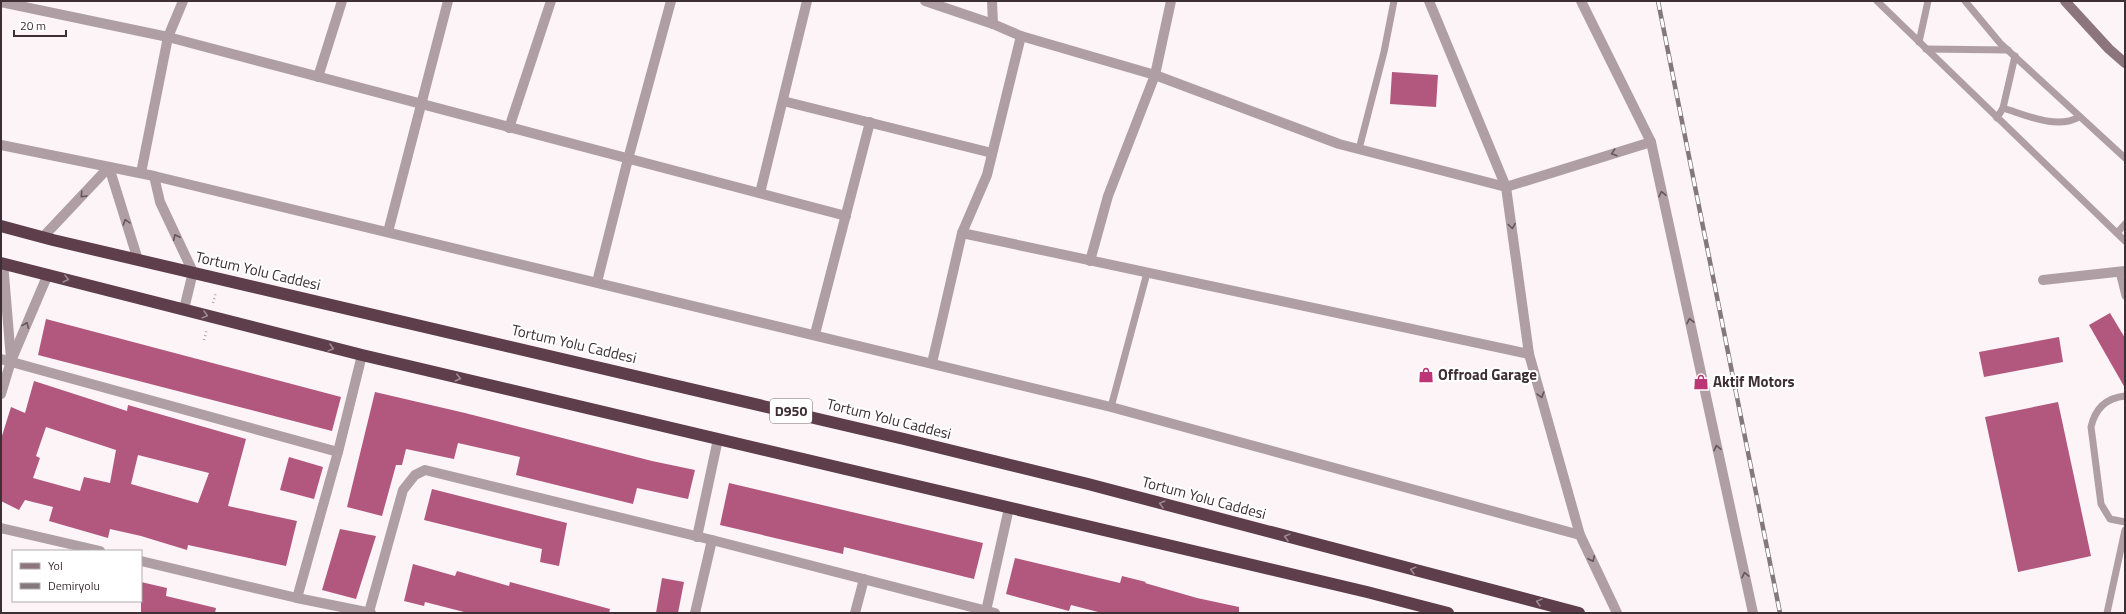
<svg xmlns="http://www.w3.org/2000/svg" width="2126" height="614" viewBox="0 0 2126 614" font-family="'Titillium Web',sans-serif">
  <style>
    .building { fill: #b2587e; fill-rule: evenodd }
    .lines { fill: none; stroke-linecap: round; stroke-linejoin: round }
    .path { stroke: #b2a8ab; stroke-width: 2.5; stroke-dasharray: 1 3; stroke-linecap: butt }
    .lane { stroke: #af9fa4; stroke-width: 7 }
    .street { stroke: #af9fa4; stroke-width: 10 }
    .secondary { stroke: #8c757d; stroke-width: 10 }
    .highway { stroke: #5d3e4a; stroke-width: 12 }
    .rail-casing { stroke: #83787c; stroke-width: 4.5 }
    .rail { stroke: #fff; stroke-width: 3; stroke-dasharray: 9; stroke-linecap: butt }
    .oneway { stroke: #65565b }
    .oneway2 { stroke: #9e8b92 }
    .labels { text-anchor: middle; stroke-width: 4; stroke-linejoin: round; paint-order: stroke }
    .shield { fill: #fff; stroke: #776d71; stroke-width: 1 }
    .shield-label { font-size: 14px; font-weight: bold; fill: #3d2f34 }
    .street-label { font-size: 15px; fill: #3d2f34; stroke: #fff }
    .poi-label { font-size: 15px; font-weight: bold; fill: #3d2f34; stroke: #fff; text-anchor: start }
  </style>
  <rect width="100%" height="100%" fill="#fcf4f7"/>
  <g class="building">
    <path d="M1392 72 1438 75 1436 107 1390 104Z"/>
    <path d="M2110 313 2125 338V388L2089 325Z"/>
    <path d="M46 319 341 397 332 431 38 355Z"/>
    <path d="M2059 337 2063 362 1984 377 1979 352Z"/>
    <path d="M34 381 127 411 128 405 246 439 228 506 297 521 286 566 188 545 187 550 141 536 110 529 108 538 49 521 53 507 25 500 19 510 1 501V439L11 407 25 413ZM46 427 116 450 110 483 84 477 80 491 33 478 40 458 36 456ZM138 455 209 473 198 503 131 484Z"/>
    <path d="M375 392 465 413 652 461 695 470 688 499 637 488 633 504 516 475 520 457 458 443 454 459 406 449 402 465H396L382 516 347 507Z"/>
    <path d="M2058 402 2091 556 2018 572 1985 417Z"/>
    <path d="M289 457 323 467 314 499 280 490Z"/>
    <path d="M729 483 983 543 974 579 844 547 843 554 720 525Z"/>
    <path d="M432 489 567 523 559 566 540 562 542 549 424 520Z"/>
    <path d="M340 529 376 536 356 599 322 590Z"/>
    <path d="M1015 558 1120 583 1122 576 1146 582 1145 583 1197 598 1239 607V613H1102L1071 605 1069 611 1006 594Z"/>
    <path d="M413 564 455 576 457 571 509 586 510 582 610 609 609 613H468L425 602 424 606 404 601Z"/>
    <path d="M662 578 684 582 678 613H656Z"/>
    <path d="M141 582 167 588 166 596 216 608 215 613H141Z"/>
  </g>
  <g class="lines">
    <g class="path">
      <path d="M222 266 224 259"/>
      <path d="M213 303 216 292"/>
      <path d="M204 340 207 329"/>
    </g>
    <g class="lane">
      <path d="M1877 1 2125 241"/>
      <path d="M1965 1 2000 43 2125 158"/>
      <path d="M1919 42 1928 1"/>
      <path d="M1926 49 2008 50"/>
      <path d="M2003 108C2026 115 2057 130 2079 117"/>
      <path d="M1997 118 2003 108 2015 56"/>
      <path d="M1359 149 1384 52 1394 1"/>
      <path d="M2117 233 2125 224"/>
      <path d="M2119 272 2125 296"/>
      <path d="M2125 396C2106 398 2095 409 2091 427L2101 504 2110 519 2125 522"/>
      <path d="M1111 407 1147 273"/>
      <path d="M2107 613 2125 530"/>
    </g>
    <g class="street">
      <path d="M925 1 993 24 1021 36 1155 75 1339 144 1506 187 1651 142"/>
      <path d="M992 1 993 24"/>
      <path d="M1429 1 1506 187 1529 354 1580 535 1617 613"/>
      <path d="M1581 1 1651 142 1753 613"/>
      <path d="M1 2 168 37 846 216"/>
      <path d="M318 77 342 1"/>
      <path d="M783 101 992 153"/>
      <path d="M509 128 551 1"/>
      <path d="M1 145 154 176 1111 407 1580 535"/>
      <path d="M141 173 168 37 183 1"/>
      <path d="M154 176 160 202 193 272 184 309"/>
      <path d="M760 193 807 1"/>
      <path d="M388 232 448 1"/>
      <path d="M962 233 1529 354"/>
      <path d="M43 237 109 167 138 260"/>
      <path d="M1090 261 1108 196 1155 75 1171 1"/>
      <path d="M3 263 11 359"/>
      <path d="M2043 280 2125 271"/>
      <path d="M597 282 628 159 671 1"/>
      <path d="M815 334 870 122"/>
      <path d="M1 359 338 452"/>
      <path d="M932 363 962 233 987 175 1021 36"/>
      <path d="M1 394 11 361 48 274"/>
      <path d="M1 528 100 551"/>
      <path d="M697 537 718 439"/>
      <path d="M141 561 297 598 371 613"/>
      <path d="M297 598 338 452 362 355"/>
      <path d="M986 611 1009 508"/>
      <path d="M369 612 403 490 415 475 425 470 712 540 995 613"/>
      <path d="M695 613 712 540"/>
      <path d="M855 613 864 579"/>
    </g>
    <path class="secondary" d="M2065 1 2109 49 2125 63"/>
    <g class="highway">
      <path d="M1 226 53 240 904 439 1088 484 1579 613"/>
      <path d="M1 263 362 355 1367 592 1448 613"/>
    </g>
    <defs>
      <path id="rail" d="M1658 1 1780 613"/>
    </defs>
    <use href="#rail" class="rail-casing"/>
    <use href="#rail" class="rail"/>
  </g>
  <defs><path id="oneway-chevron" d="M-2-3.5L2.5 0L-2 3.5" fill="none" stroke-width="1.6" stroke-linecap="round" stroke-linejoin="round"/></defs>
  <g class="oneway">
    <use href="#oneway-chevron" transform="translate(1614 153) rotate(162)"/>
    <use href="#oneway-chevron" transform="translate(1662 194) rotate(-102)"/>
    <use href="#oneway-chevron" transform="translate(83 195) rotate(133)"/>
    <use href="#oneway-chevron" transform="translate(126 222) rotate(-107)"/>
    <use href="#oneway-chevron" transform="translate(1512 226) rotate(82)"/>
    <use href="#oneway-chevron" transform="translate(176 237) rotate(-115)"/>
    <use href="#oneway-chevron" transform="translate(1690 321) rotate(-102)"/>
    <use href="#oneway-chevron" transform="translate(26 325) rotate(-67)"/>
    <use href="#oneway-chevron" transform="translate(1541 395) rotate(74)"/>
    <use href="#oneway-chevron" transform="translate(1717 448) rotate(-102)"/>
    <use href="#oneway-chevron" transform="translate(1592 559) rotate(65)"/>
    <use href="#oneway-chevron" transform="translate(1745 575) rotate(-102)"/>
  </g>
  <g class="oneway2">
    <use href="#oneway-chevron" transform="translate(66 279) rotate(14)"/>
    <use href="#oneway-chevron" transform="translate(205 315) rotate(15)"/>
    <use href="#oneway-chevron" transform="translate(331 348) rotate(15)"/>
    <use href="#oneway-chevron" transform="translate(458 378) rotate(13)"/>
    <use href="#oneway-chevron" transform="translate(1162 504) rotate(-165)"/>
    <use href="#oneway-chevron" transform="translate(1287 537) rotate(-165)"/>
    <use href="#oneway-chevron" transform="translate(1413 570) rotate(-165)"/>
    <use href="#oneway-chevron" transform="translate(1539 602) rotate(-165)"/>
  </g>
  <defs>
    <symbol id="shop-bare" viewBox="-9 -9 18 18"><path d="M-5-2.5h2.3a2.7 3.5 0 0 1 5.4 0H5L5.5 6h-11ZM-1.5-2.5h3a1.5 2.3 0 0 0-3 0Z" fill="#bb3577" stroke="#fff" stroke-width="2.5" paint-order="stroke"/></symbol>
  </defs>
  <g fill-rule="evenodd">
    <use href="#shop-bare" x="1415" y="364" width="22" height="22"/>
    <use href="#shop-bare" x="1690" y="371" width="22" height="22"/>
  </g>
  <g class="labels">
    <rect class="shield" x="770" y="399" width="42" height="24" rx="3"/>
    <g class="shield-label">
      <text x="791" y="416">D950</text>
    </g>
    <g class="street-label">
      <text transform="translate(258 271) rotate(13)" y="5">Tortum Yolu Caddesi</text>
      <text transform="translate(574 344) rotate(13)" y="5">Tortum Yolu Caddesi</text>
      <text transform="translate(889 419) rotate(14)" y="5">Tortum Yolu Caddesi</text>
      <text transform="translate(1204 498) rotate(15)" y="5">Tortum Yolu Caddesi</text>
    </g>
    <g class="poi-label">
      <text x="1438" y="380">Offroad Garage</text>
      <text x="1713" y="387">Aktif Motors</text>
    </g>
  </g>
  <rect width="2126" height="614" fill="none" stroke="#3d2f34" stroke-width="4"/>
  <rect x="12" y="550" width="130" height="52" fill="#ffffff" stroke="#b1acae"/>
  <rect x="20" y="563" width="20" height="6" fill="#8c757d" stroke="#b1acae"/>
  <text x="48" y="570" font-size="12" fill="#3d2f34">Yol</text>
  <rect x="20" y="583" width="20" height="6" fill="#83787c" stroke="#b1acae"/>
  <text x="48" y="590" font-size="12" fill="#3d2f34">Demiryolu</text>
  <path d="M14 30v6h52v-6" fill="none" stroke="#3d2f34" stroke-width="2"/>
  <text x="20" y="30" font-size="12" fill="#3d2f34" stroke="#ffffff" stroke-width="3" paint-order="stroke">20 m</text>
</svg>
